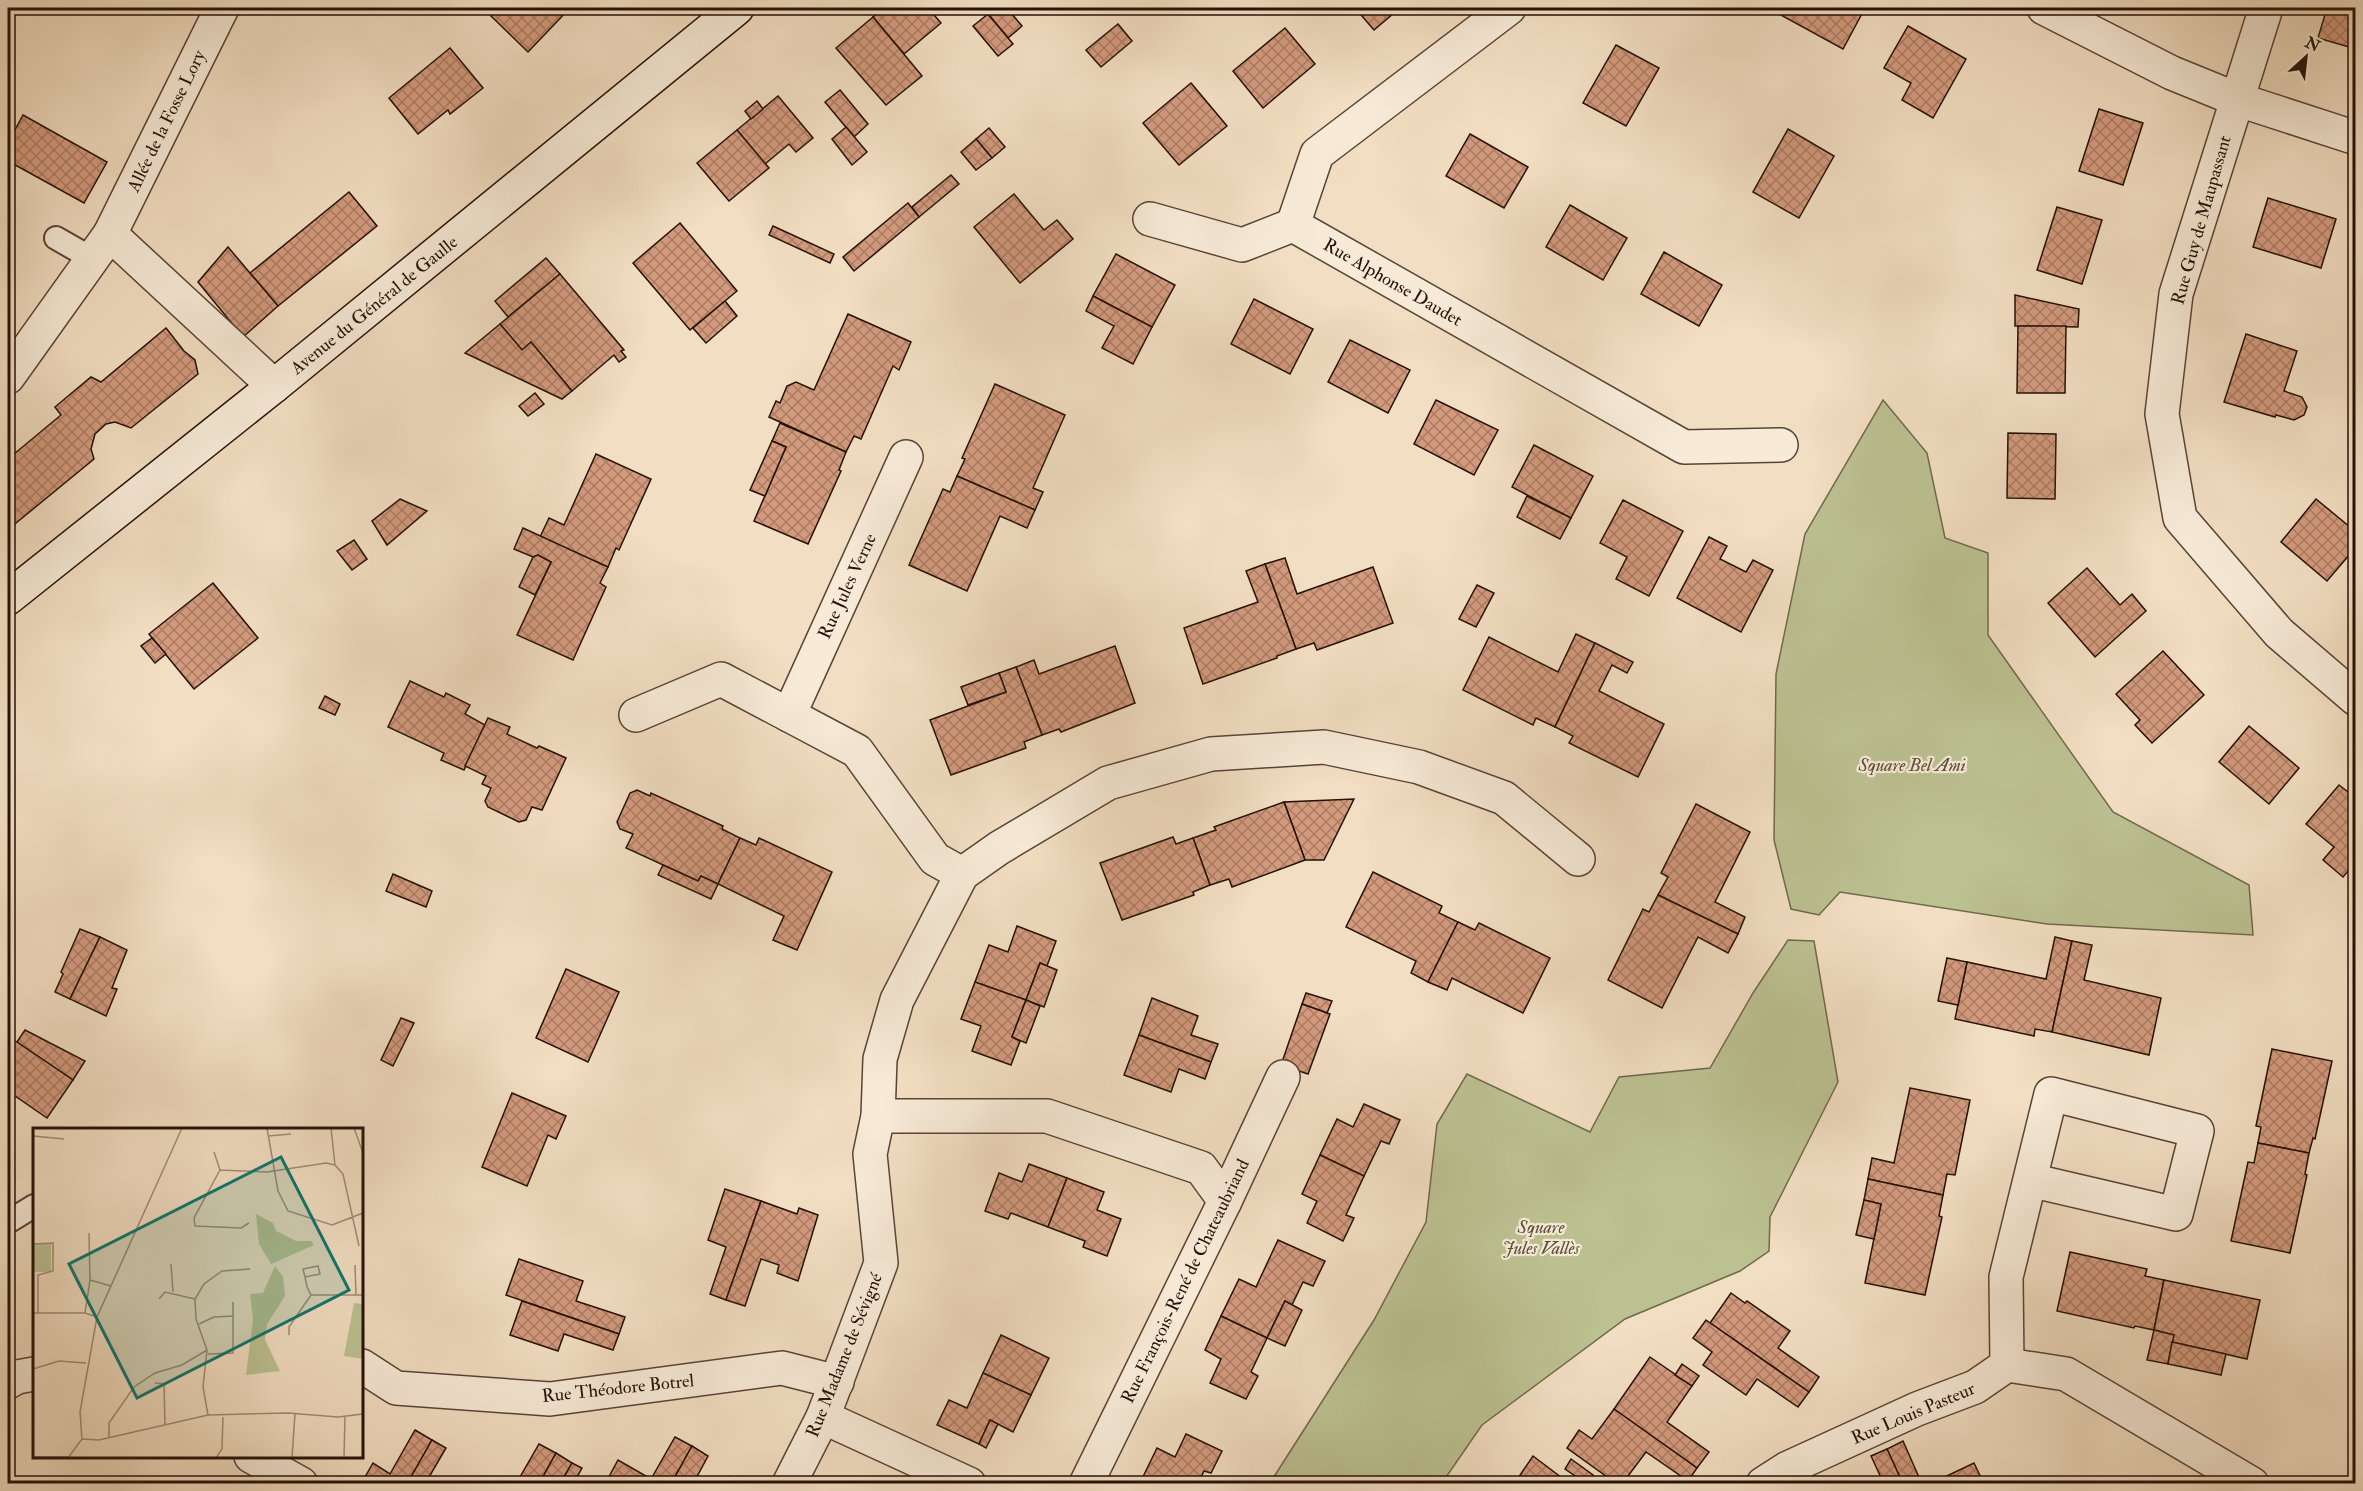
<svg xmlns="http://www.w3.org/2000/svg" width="2363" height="1491" viewBox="0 0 2363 1491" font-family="'IM FELL Double Pica',serif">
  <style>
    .green { fill: #bcc192; stroke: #70694c; stroke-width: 1.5 }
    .building { fill: url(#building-cross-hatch); stroke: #241107; stroke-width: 1.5 }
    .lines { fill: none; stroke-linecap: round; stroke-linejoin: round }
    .lane-casing { stroke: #584436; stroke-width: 26 }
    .street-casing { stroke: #584436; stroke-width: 36 }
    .secondary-casing { stroke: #241107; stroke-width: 36 }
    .lane { stroke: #f7ead7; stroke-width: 22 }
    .street { stroke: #f7ead7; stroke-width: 33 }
    .secondary { stroke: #f7ead7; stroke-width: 33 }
    .labels { text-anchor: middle; stroke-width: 4.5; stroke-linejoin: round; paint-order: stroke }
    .street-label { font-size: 18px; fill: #241107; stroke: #f7ead7 }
    .park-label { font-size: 18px; font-style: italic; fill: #594f38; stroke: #f7ead7 }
    .inset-road { fill: none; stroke: #a08c77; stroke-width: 1.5 }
    .view { fill: #0f766e; fill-opacity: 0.15; stroke: #0f766e; stroke-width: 3 }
    .inset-edge { fill: none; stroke: #241107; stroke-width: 3 }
  </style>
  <defs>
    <pattern id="building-cross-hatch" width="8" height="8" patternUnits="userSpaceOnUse" patternTransform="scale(1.5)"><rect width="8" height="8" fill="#d39a7d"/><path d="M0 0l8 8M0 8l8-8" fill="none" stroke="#ab7c64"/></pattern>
  </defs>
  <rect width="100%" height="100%" fill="#f2dec2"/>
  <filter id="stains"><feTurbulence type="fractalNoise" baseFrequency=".00333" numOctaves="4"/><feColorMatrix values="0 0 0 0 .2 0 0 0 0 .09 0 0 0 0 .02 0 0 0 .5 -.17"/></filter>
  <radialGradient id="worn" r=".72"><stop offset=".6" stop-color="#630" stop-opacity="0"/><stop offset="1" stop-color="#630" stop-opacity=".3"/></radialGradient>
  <g class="green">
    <path d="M1883 400 1927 453 1945 538 1988 553V635L2113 812 2249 885 2253 935 2047 924 1840 892 1819 915 1791 909 1774 840 1776 674 1805 534Z"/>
    <path d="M1788 940 1814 941 1838 1082 1770 1217 1769 1251 1740 1271 1625 1319 1482 1425 1442 1483H1270L1374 1320 1426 1222 1437 1124 1467 1074 1590 1132 1619 1077 1710 1068 1753 993Z"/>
  </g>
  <g class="building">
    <path d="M499 8H570L528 52 491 16Z"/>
    <path d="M885 8H928L941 23 904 54 873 17Z"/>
    <path d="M996 8H1007L1022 26 1008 38 988 14Z"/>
    <path d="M1355 8H1400L1374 30Z"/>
    <path d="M1782 8H1865L1843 49 1779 14Z"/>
    <path d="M2327 8H2356V49L2318 38Z"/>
    <path d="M988 14 1013 44 998 56 973 26Z"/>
    <path d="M873 17 922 76 886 105 836 48Z"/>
    <path d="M1118 24 1132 41 1101 67 1086 50Z"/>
    <path d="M1908 26 1966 59 1933 118 1902 100 1911 83 1884 68Z"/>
    <path d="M1285 28 1315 64 1263 108 1233 71Z"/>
    <path d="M1616 45 1659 68 1626 126 1583 103Z"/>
    <path d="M450 48 483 88 450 114 448 110 418 134 389 98Z"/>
    <path d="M1191 83 1227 126 1179 165 1143 123Z"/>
    <path d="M840 90 868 124 854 137 825 102Z"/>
    <path d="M778 96 813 138 796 152 789 144 765 164 737 130Z"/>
    <path d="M757 101 763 109 751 119 745 111Z"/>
    <path d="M2099 109 2143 123 2123 185 2079 171Z"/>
    <path d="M23 115 107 162 84 203 8 161V143Z"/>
    <path d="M846 127 867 152 852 165 832 139Z"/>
    <path d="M989 128 1005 147 992 158 976 139Z"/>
    <path d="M1788 129 1834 156 1799 218 1753 192Z"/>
    <path d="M737 130 769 168 729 201 697 163Z"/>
    <path d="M1470 134 1528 167 1504 208 1446 176Z"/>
    <path d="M976 139 992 158 976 170 961 152Z"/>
    <path d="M951 175 959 184 919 217 912 207Z"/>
    <path d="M349 192 377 226 278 306 250 273Z"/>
    <path d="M1014 194 1044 230 1057 220 1073 239 1020 283 974 227Z"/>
    <path d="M2268 198 2336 219 2321 268 2253 247Z"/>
    <path d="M908 203 919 217 854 271 843 257Z"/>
    <path d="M1570 205 1627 238 1603 280 1546 247Z"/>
    <path d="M2057 207 2102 220 2082 284 2037 270Z"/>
    <path d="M680 223 737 291 690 330 633 263Z"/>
    <path d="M773 226 834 254 830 263 769 235Z"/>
    <path d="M228 247 278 306 243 337 198 282Z"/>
    <path d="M1664 252 1722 285 1699 326 1641 294Z"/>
    <path d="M1116 254 1175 285 1152 327 1093 296Z"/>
    <path d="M546 258 560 274 508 317 495 301Z"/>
    <path d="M560 274 624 350 621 351 626 357 619 362 614 355 572 391 531 342 522 350 500 324Z"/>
    <path d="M2015 295 2079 309 2078 327 2015 326Z"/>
    <path d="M1093 296 1152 327 1133 364 1102 348 1114 326 1086 311Z"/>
    <path d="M1254 299 1313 329 1290 374 1231 344Z"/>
    <path d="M725 301 737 316 706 343 693 328Z"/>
    <path d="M848 314 911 342 899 370 893 366 861 439 854 436 846 452 769 417 776 401 780 403 787 386 796 382 814 390Z"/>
    <path d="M500 324 522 350 531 342 572 391 562 399 465 353Z"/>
    <path d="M2018 326H2066L2065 393H2017Z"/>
    <path d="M166 328 184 351 195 360 198 374 131 428 115 422 106 424 95 434 91 449 94 459 10 528 8 525V459L61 415 55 407 91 377 101 382Z"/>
    <path d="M2246 334 2297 351 2284 391 2302 397 2307 407 2304 415 2294 420 2276 415 2275 417 2224 402Z"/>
    <path d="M1350 340 1410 370 1388 413 1328 382Z"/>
    <path d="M995 384 1065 415 1033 488 1043 492 1035 510 957 476 965 459 962 458Z"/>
    <path d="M535 393 544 404 528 416 519 406Z"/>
    <path d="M1436 400 1498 430 1474 475 1414 444Z"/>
    <path d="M780 423 846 452 839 470 841 471 808 544 754 521 786 447 772 441Z"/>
    <path d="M2008 433 2056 434 2055 499 2007 498Z"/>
    <path d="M772 441 786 447 765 496 750 490Z"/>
    <path d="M1534 445 1593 476 1571 518 1512 487Z"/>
    <path d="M596 454 651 479 619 550 616 548 608 567 540 537 549 518 564 525Z"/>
    <path d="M957 476 1035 510 1027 528 1000 516 967 591 909 565 943 489 950 492Z"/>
    <path d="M1527 496 1571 518 1560 539 1517 517Z"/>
    <path d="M400 499 427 511 387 545 372 521Z"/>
    <path d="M2316 499 2356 532V547L2327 581 2281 542Z"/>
    <path d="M1623 500 1683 531 1649 596 1616 579 1627 557 1600 543Z"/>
    <path d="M523 528 608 567 600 583 606 587 573 660 517 635 551 562 538 555 533 557 514 549Z"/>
    <path d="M1709 537 1727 546 1720 559 1746 572 1753 560 1773 570 1741 632 1677 598Z"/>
    <path d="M354 540 367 559 352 570 337 551Z"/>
    <path d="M538 555 551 562 535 595 519 587 533 557Z"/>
    <path d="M1285 558 1297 594 1373 567 1393 623 1317 650 1314 643 1296 649 1265 564Z"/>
    <path d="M1265 564 1296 649 1277 656V658L1203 684 1184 628 1258 602 1246 571Z"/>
    <path d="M2087 568 2120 605 2132 594 2146 611 2095 657 2048 603Z"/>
    <path d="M213 583 258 638 194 689 149 634Z"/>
    <path d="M1477 585 1494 593 1476 627 1459 619Z"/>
    <path d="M1576 634 1595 643 1555 727 1536 718 1533 725 1463 690 1489 637 1558 672Z"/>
    <path d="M152 638 166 654 155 663 141 646Z"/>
    <path d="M1595 643 1633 662 1627 673 1612 665 1599 691 1664 724 1638 777 1569 743 1573 736 1555 727Z"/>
    <path d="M1115 646 1135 703 1061 732 1059 729 1042 735 1016 667 1034 660 1039 674Z"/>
    <path d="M2163 651 2204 695 2152 743 2135 725 2140 720 2116 694Z"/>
    <path d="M1016 667 1042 735 1024 742 1026 748 951 775 930 720 1006 692 999 673Z"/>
    <path d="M999 673 1006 692 968 705 961 687Z"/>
    <path d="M410 681 444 697 446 693 470 705 465 714 485 725 464 770 441 760 444 753 388 727Z"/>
    <path d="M325 696 340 704 335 715 319 708Z"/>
    <path d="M488 718 510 727 507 734 537 748 539 746 566 758 542 810 532 807 526 820 519 822 488 807 485 801 491 788 482 784 486 776 465 766Z"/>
    <path d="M2249 726 2299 768 2269 804 2219 762Z"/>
    <path d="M2339 785 2356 798V866L2354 864 2343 877 2323 860 2334 847 2306 824Z"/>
    <path d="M637 790 650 796 651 793 723 826 722 829 740 838 718 884 701 876 698 881 626 848 633 834 620 829 617 822 630 793Z"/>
    <path d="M1354 799 1324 860H1305L1284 802Z"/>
    <path d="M1284 802 1305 860 1232 887 1229 879 1210 885 1193 838 1216 830 1214 827Z"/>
    <path d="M1696 804 1750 832 1715 902 1745 917 1738 934 1658 895 1668 877 1661 873Z"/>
    <path d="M1173 837 1176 844 1193 838 1210 885 1193 892 1194 895 1122 920 1100 863Z"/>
    <path d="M740 838 756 845 759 838 832 872 797 950 773 940 784 916 718 884Z"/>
    <path d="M663 865 698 881 701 876 718 884 711 899 658 875Z"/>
    <path d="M1373 872 1442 906 1439 913 1458 922 1428 982 1411 973 1416 961 1346 927Z"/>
    <path d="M393 874 432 891 426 907 386 891Z"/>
    <path d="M1658 895 1738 934 1728 953 1698 937 1662 1008 1608 980 1643 909 1649 912Z"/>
    <path d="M1458 922 1475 930 1479 923 1550 958 1523 1013 1452 978 1447 990 1428 982Z"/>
    <path d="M1017 926 1056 941 1047 966 1040 963 1026 1000 975 982 989 945 1008 952Z"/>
    <path d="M80 929 100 937 70 999 55 992 63 974 61 972Z"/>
    <path d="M100 937 127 950 112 988 117 989 106 1016 70 999Z"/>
    <path d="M2055 937 2072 941 2052 1032 2035 1029 2034 1036 1955 1019 1967 962 2046 979Z"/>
    <path d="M2072 941 2092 945 2084 980 2161 998 2149 1055 2052 1032Z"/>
    <path d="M1947 958 1967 962 1958 1005 1938 1001Z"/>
    <path d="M1040 963 1057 970 1044 1007 1026 1000Z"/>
    <path d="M566 969 619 992 588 1062 536 1038Z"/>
    <path d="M975 982 1026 1000 1012 1037 1020 1041 1011 1065 972 1051 981 1026 961 1019Z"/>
    <path d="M1306 993 1332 1001 1327 1013 1302 1004Z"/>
    <path d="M1152 998 1198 1016 1191 1035 1218 1044 1211 1062 1139 1035Z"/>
    <path d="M1026 1000 1040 1006 1026 1043 1012 1037Z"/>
    <path d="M1302 1004 1330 1014 1308 1074 1281 1065Z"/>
    <path d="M401 1018 414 1023 393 1066 381 1060Z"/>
    <path d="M25 1030 85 1061 73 1080 17 1042Z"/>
    <path d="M1139 1035 1211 1062 1205 1079 1179 1069 1171 1092 1124 1075Z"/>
    <path d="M8 1036 73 1080 47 1118 8 1091Z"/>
    <path d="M2272 1049 2332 1061 2315 1139 2313 1138 2309 1153 2258 1143 2261 1127 2256 1126Z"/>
    <path d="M1910 1088 1970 1100 1955 1175 1947 1174 1943 1195 1868 1179 1872 1158 1894 1163Z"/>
    <path d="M512 1093 566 1116 556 1139 548 1135 527 1186 482 1167Z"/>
    <path d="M1364 1104 1400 1120 1389 1144 1381 1141 1364 1176 1320 1155 1337 1119 1353 1127Z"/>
    <path d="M2258 1143 2309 1153 2305 1174 2307 1175 2290 1253 2231 1241 2248 1162 2254 1163Z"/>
    <path d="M1320 1155 1364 1176 1346 1215 1354 1218 1343 1241 1307 1223 1317 1201 1302 1194Z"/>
    <path d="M1029 1164 1067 1178 1048 1227 1011 1213 1008 1219 985 1211 999 1173 1022 1182Z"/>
    <path d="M1067 1178 1104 1192 1097 1210 1121 1219 1107 1256 1083 1247 1085 1241 1048 1227Z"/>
    <path d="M1868 1179 1943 1195 1939 1216 1942 1217 1925 1295 1865 1283 1881 1204 1864 1200Z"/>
    <path d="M725 1189 761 1201 726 1300 710 1294 726 1247 708 1240Z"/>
    <path d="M1864 1200 1881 1204 1874 1239 1856 1235Z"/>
    <path d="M761 1201 797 1214 799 1208 818 1215 798 1281 777 1273 779 1265 761 1259 745 1306 726 1300Z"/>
    <path d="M1278 1240 1325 1261 1313 1286 1303 1282 1292 1305 1285 1301 1267 1338 1221 1316 1239 1279 1256 1287Z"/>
    <path d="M2070 1252 2147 1269 2145 1276 2164 1280 2154 1330 2135 1326 2134 1328 2057 1311Z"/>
    <path d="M519 1259 583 1281 576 1301 625 1317 619 1334 506 1295Z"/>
    <path d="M2164 1280 2260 1300 2247 1359 2172 1342 2174 1335 2154 1330Z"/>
    <path d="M1731 1293 1745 1303 1747 1301 1790 1331 1778 1348 1819 1377 1809 1392 1710 1323Z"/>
    <path d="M522 1301 619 1334 613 1350 564 1334 558 1351 510 1335Z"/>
    <path d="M1285 1301 1302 1310 1285 1346 1267 1338Z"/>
    <path d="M1221 1316 1267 1338 1251 1372 1258 1376 1246 1399 1210 1383 1221 1359 1205 1350Z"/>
    <path d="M1706 1320 1809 1392 1798 1407 1757 1379 1746 1395 1703 1365 1712 1352 1693 1338Z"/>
    <path d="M2154 1330 2174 1335 2168 1364 2147 1360Z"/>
    <path d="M1001 1335 1049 1358 1031 1395 983 1373Z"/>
    <path d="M2172 1342 2226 1354 2221 1375 2168 1364Z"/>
    <path d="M1650 1357 1692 1386 1667 1422 1709 1452 1697 1468 1614 1409Z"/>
    <path d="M1682 1364 1699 1376 1692 1386 1675 1375Z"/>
    <path d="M983 1373 1031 1395 1013 1432 990 1420 979 1444 937 1425 949 1400 967 1408Z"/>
    <path d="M1614 1409 1697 1468 1688 1481 1646 1452 1622 1484H1617L1567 1448 1579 1430 1592 1439Z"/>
    <path d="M990 1420 998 1424 986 1448 979 1444Z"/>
    <path d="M415 1430 432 1440 407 1484H361L373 1463 390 1474Z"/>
    <path d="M1186 1434 1222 1451 1211 1473 1204 1471 1198 1484 1140 1483 1157 1448 1175 1457Z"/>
    <path d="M675 1437 692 1446 671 1484H605L618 1460 651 1479Z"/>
    <path d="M432 1440 446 1448 425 1484H407Z"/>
    <path d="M1903 1441 1922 1484H1903L1887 1449Z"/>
    <path d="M539 1444 556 1453 539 1484H516Z"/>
    <path d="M692 1446 708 1456 693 1484H671Z"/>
    <path d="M1887 1449 1903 1484H1884L1871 1456Z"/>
    <path d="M556 1453 572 1463 560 1484H539Z"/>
    <path d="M1533 1456 1570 1484H1514Z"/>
    <path d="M1571 1459 1593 1475 1587 1484 1565 1469Z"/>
    <path d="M572 1463 582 1468 573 1484H560Z"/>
    <path d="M1974 1463 1984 1484H1930Z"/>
  </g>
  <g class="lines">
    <defs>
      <g id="lane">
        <path d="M56 238 91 258"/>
        <path d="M8 1222 34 1206"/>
      </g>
      <g id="street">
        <path d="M1509 8 1317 154 1293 225 1684 447 1781 445"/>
        <path d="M2044 8 2172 73 2236 99 2356 138"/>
        <path d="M2266 8 2176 294 2162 414 2180 518 2279 633 2356 699"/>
        <path d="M1150 219 1242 245 1293 225"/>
        <path d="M110 234 222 8"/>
        <path d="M8 377 110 234 274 386"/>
        <path d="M636 715 721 679 857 751 935 859 962 874"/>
        <path d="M789 715 906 457"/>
        <path d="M878 1116H1047L1201 1168 1225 1201"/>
        <path d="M2007 1365 2006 1277 2051 1094 2197 1131 2176 1214 2030 1180"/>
        <path d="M362 1366 396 1388 550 1399 782 1368 837 1382"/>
        <path d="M8 1382 17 1377 34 1374"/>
        <path d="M823 1417 969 1484"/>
        <path d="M251 1456 301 1484"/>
        <path d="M789 1484 823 1417 881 1263 870 1154 878 1116 880 1059 897 1000 962 874 999 848 1108 783 1211 754 1324 747 1419 767 1504 798 1578 859"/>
        <path d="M1086 1484 1225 1201 1283 1077"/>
        <path d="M1763 1484 1788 1468 1917 1409 1975 1387 2007 1365 2066 1374 2252 1484"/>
      </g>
      <path id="secondary" d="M8 598 274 386 737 8"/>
    </defs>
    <use href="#lane" class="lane-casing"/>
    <use href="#street" class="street-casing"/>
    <use href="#secondary" class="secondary-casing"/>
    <use href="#lane" class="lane"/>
    <use href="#street" class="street"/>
    <use href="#secondary" class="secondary"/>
  </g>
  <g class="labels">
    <g class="street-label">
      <text transform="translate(166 121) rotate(-64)" y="6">Allée de la Fosse Lory</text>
      <text transform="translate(2201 220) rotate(-74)" y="6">Rue Guy de Maupassant</text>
      <text transform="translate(1393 282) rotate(30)" y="6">Rue Alphonse Daudet</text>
      <text transform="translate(374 305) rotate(-39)" y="6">Avenue du Général de Gaulle</text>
      <text transform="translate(847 586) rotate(-65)" y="6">Rue Jules Verne</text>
      <text transform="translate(1185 1281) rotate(-64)" y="6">Rue François-René de Chateaubriand</text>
      <text transform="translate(844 1355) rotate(-68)" y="6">Rue Madame de Sévigné</text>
      <text transform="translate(618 1388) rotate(-6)" y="6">Rue Théodore Botrel</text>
      <text transform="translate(1913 1413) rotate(-23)" y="6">Rue Louis Pasteur</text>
    </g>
    <g class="park-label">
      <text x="1912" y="771">Square Bel Ami</text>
      <text x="1541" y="1233">Square<tspan x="1541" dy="21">Jules Vallès</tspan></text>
    </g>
  </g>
  <g transform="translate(33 1128)">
    <rect width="330" height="330" fill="#f2dec2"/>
    <path d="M223 86 240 95 243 103 263 113H278L281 117 238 136 226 116ZM0 116H18V144H0ZM242 138 250 149 252 168 234 196 232 212 247 243 213 247 220 192 217 166 230 165Z" fill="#bcc192"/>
    <path d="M321 175 330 176V231L311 228Z" fill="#bcc192"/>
    <path class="inset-road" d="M234 0 245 63 255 83 299 97 330 85M298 0 302 37M321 0 330 25M0 8 31 11M235 8 258 6M181 24 187 42M216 95 208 100 162 98 161 90 187 42 234 44 293 35 302 37 310 46 326 118M56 105 57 152M0 116 20 115V143L5 147V185M138 136 140 164M322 137 323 167M272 149 287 146 285 138 270 141 272 149 274 159 278 167M126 171 132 164 162 171M0 185H52L64 189M52 185 57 152 78 158M166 196 181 189 201 188M256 207V199L278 167H330M175 226 200 225V174M0 241 26 233 53 235M122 255 131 256 132 297M175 287 170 259 174 222 163 191 162 171 171 156 189 143 217 141M76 310V295L101 259 122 245 149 237 174 222M49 311 66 312 175 287 255 285 305 289 330 286M0 329H35M35 330 49 311 47 284 64 189 149 0M183 330 189 321 190 289M259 330 262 285M311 330 312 288"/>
    <path class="view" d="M248 29 316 162 104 270 36 136Z"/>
    <rect width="330" height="330" class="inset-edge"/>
  </g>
  <rect width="2363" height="1491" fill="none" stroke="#f2dec2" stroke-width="30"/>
  <rect x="9" y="9" width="2345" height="1473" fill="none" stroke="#241107" stroke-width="3"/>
  <rect x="15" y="15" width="2333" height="1461" fill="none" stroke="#241107" stroke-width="1.5"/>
  <g transform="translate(2306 57) rotate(27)" stroke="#f7ead7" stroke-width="4.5" paint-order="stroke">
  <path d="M0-4.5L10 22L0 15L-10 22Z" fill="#241107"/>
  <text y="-9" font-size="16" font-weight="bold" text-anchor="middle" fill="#241107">N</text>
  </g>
  <rect width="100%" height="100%" filter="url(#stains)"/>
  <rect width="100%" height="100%" fill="url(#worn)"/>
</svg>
